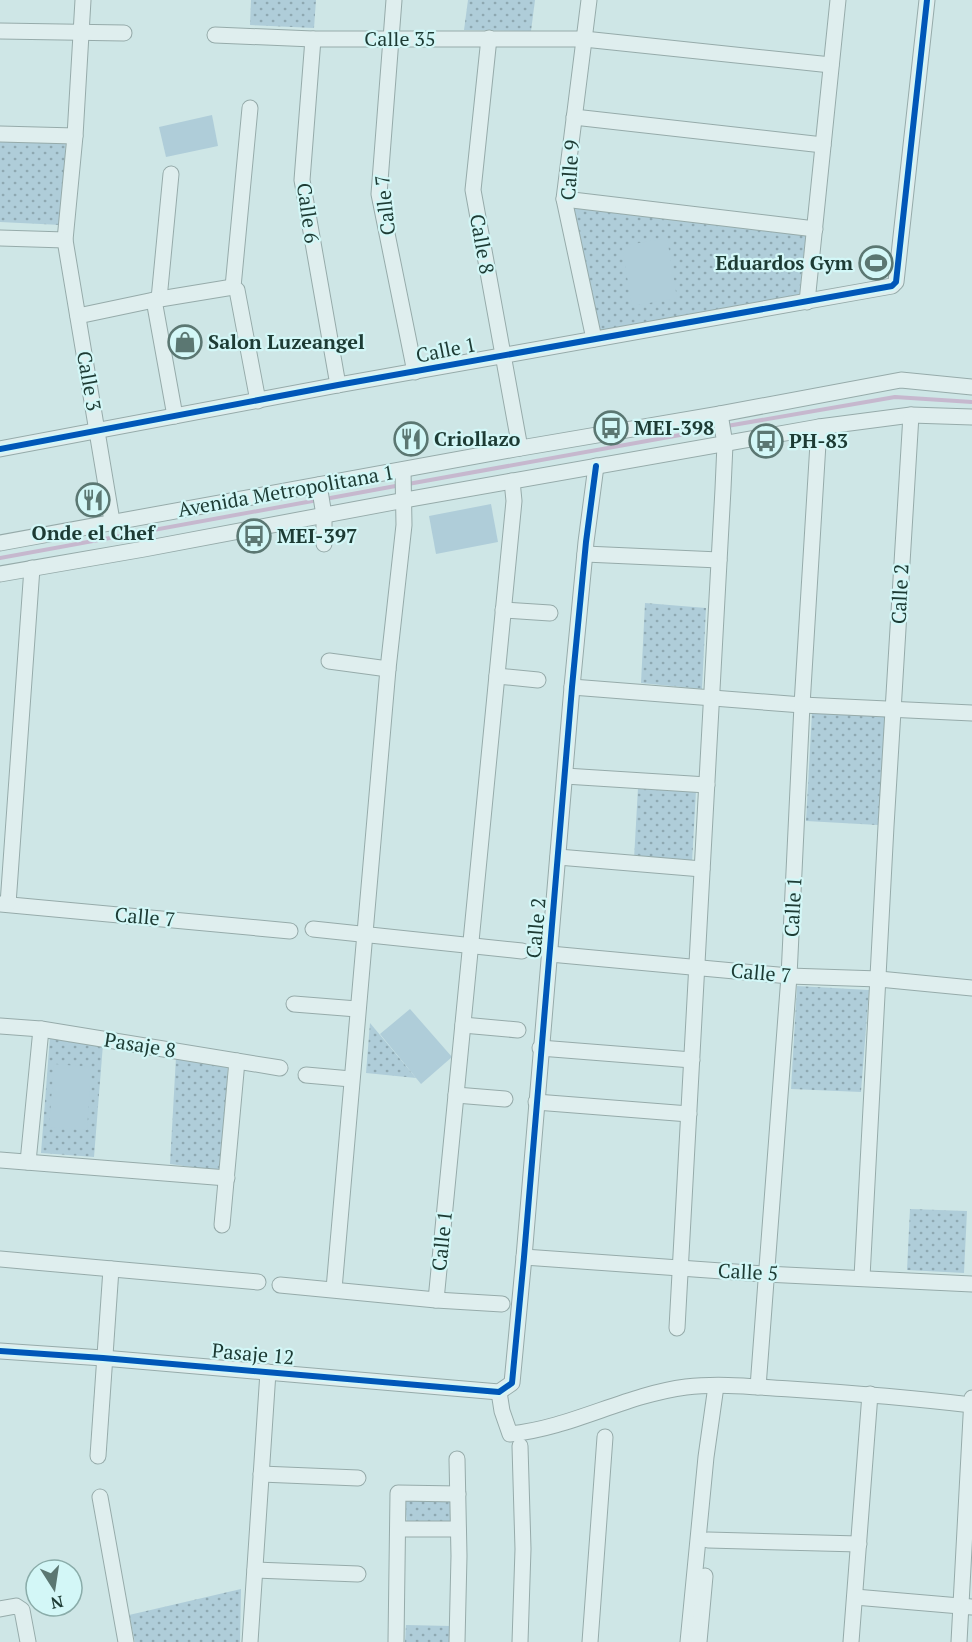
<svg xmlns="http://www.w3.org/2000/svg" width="972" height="1642" viewBox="0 0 972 1642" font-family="'PT Serif',serif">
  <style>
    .park { fill: url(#park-dots) }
    .garden { fill: #afcdd9 }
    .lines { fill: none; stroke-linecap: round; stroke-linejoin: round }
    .stream { stroke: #c6b8ce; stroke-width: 4 }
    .minor-casing { stroke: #96abaa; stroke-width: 17 }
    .minor { stroke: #dfeeee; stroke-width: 15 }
    .cycleway-casing { stroke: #d3f7f7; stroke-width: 10 }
    .cycleway { stroke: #0057b8; stroke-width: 6 }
    .labels { text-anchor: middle; stroke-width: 4.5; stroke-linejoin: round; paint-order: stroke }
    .street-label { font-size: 20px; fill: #1d3b34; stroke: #d3f7f7 }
    .poi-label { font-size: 20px; font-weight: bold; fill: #1d3b34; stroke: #d3f7f7; text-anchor: start }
  </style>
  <defs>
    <pattern id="park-dots" width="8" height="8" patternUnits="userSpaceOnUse" patternTransform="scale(1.5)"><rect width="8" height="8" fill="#afcdd9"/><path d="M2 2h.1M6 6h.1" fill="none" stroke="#8ea8b1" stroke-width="1.8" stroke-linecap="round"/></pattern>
  </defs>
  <rect width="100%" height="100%" fill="#cee6e6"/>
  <g class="park">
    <path d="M251 0H316L314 28 250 25Z"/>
    <path d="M468 0H535L531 31 464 30Z"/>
    <path d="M0 137 66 139 61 225 0 222Z"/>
    <path d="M573 208 806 233 799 299 596 331Z"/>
    <path d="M645 603 706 608 702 689 641 683Z"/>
    <path d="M812 712 887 716 878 825 806 821Z"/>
    <path d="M638 788 696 791 692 862 634 859Z"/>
    <path d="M797 986 869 990 861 1092 791 1089Z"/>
    <path d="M370 1023 416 1078 366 1073Z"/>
    <path d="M50 1036 103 1044 94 1157 41 1153Z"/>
    <path d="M176 1057 228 1066 221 1171 170 1164Z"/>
    <path d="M910 1209 967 1211 964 1273 907 1270Z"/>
    <path d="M404 1497H454V1524L407 1523Z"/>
    <path d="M241 1589 240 1642H135L129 1615Z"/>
    <path d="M406 1625 451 1626V1642H405Z"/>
  </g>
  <g class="garden">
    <path d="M212 115 218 146 166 157 159 127Z"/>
    <path d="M667 238 677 298 632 306 622 246Z"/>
    <path d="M491 504 498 542 436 554 429 516Z"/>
    <path d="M410 1009 452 1057 421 1084 380 1034Z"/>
    <path d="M54 1064 91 1067 87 1130 49 1127Z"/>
  </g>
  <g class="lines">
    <g class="stream">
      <path d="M727 426 895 397 972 402"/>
      <path d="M408 484 719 428"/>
      <path d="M325 499 401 485"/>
      <path d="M0 558 318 500"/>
    </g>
    <defs>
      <g id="minor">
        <path d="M83 0 75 136 65 240 112 521"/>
        <path d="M394 0 379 194 415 372"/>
        <path d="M589 0 564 199 594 339"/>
        <path d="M0 31 124 33"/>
        <path d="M215 35 313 39H584L831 65"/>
        <path d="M489 38 473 190 520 448"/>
        <path d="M313 39 302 180 338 385"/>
        <path d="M250 108 233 287 237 290 258 401"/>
        <path d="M574 117 823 145"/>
        <path d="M0 134 75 136"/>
        <path d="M564 199 815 229"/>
        <path d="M0 238 65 240"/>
        <path d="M159 299 171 174"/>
        <path d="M154 300 175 416"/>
        <path d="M807 302 838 0"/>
        <path d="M78 316 154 300 233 287"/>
        <path d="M0 449 338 385 892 286 896 282 927 0"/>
        <path d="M319 485 324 515V544"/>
        <path d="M0 543 515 449 720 414 901 380 972 387"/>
        <path d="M585 554 719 560"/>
        <path d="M0 574 144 549 405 500 819 427 911 415 972 417"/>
        <path d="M503 610 550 613"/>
        <path d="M329 661 388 669"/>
        <path d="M497 676 538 680"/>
        <path d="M572 687 802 705 972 713"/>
        <path d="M565 776 707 785"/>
        <path d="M558 857 702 869"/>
        <path d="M0 904 290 931"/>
        <path d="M8 904 32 568"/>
        <path d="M313 929 522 951"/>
        <path d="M550 954 789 976 879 979 972 988"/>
        <path d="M294 1004 357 1009"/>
        <path d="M463 1025 518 1030"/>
        <path d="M0 1026 41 1029 280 1068"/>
        <path d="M540 1048 692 1060"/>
        <path d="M306 1075 351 1079"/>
        <path d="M456 1095 505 1099"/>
        <path d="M536 1102 689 1114"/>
        <path d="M0 1160 227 1178"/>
        <path d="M28 1162 41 1029"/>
        <path d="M222 1225 237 1061"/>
        <path d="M524 1257 765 1274 972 1284"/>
        <path d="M0 1259 258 1282"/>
        <path d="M862 1277 886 826 911 415"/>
        <path d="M280 1285 436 1300 502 1304"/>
        <path d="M334 1289 388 669 404 525 403 470"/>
        <path d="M436 1300 514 501 512 481"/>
        <path d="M677 1328 723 489 725 444 720 414"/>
        <path d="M0 1351 103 1358 499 1392 512 1383 524 1257 572 687 586 542 596 466"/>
        <path d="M758 1387 789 976 802 705 819 427"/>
        <path d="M499 1392 502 1411 510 1434C571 1428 625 1395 686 1387 720 1383 756 1387 790 1389 851 1393 912 1398 972 1405"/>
        <path d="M98 1456 111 1269"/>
        <path d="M261 1474 358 1478"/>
        <path d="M100 1497 126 1642"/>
        <path d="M398 1529H458"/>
        <path d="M708 1540 859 1544"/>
        <path d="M255 1570 358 1574"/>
        <path d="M855 1597 972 1607"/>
        <path d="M0 1609 16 1606 22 1610 28 1642"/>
        <path d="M250 1642 268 1372"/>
        <path d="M396 1642 398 1493 458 1494"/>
        <path d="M457 1642 459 1556 457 1459"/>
        <path d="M520 1642 523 1549 520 1446"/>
        <path d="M590 1642 605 1437"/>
        <path d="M688 1642 706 1457 716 1386"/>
        <path d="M699 1642 705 1576"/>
        <path d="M851 1642 870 1394"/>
        <path d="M959 1642 972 1398"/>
      </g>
    </defs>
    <use href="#minor" class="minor-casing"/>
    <use href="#minor" class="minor"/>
    <defs>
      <g id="cycleway">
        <path d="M0 449 338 385 892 286 896 282 927 0"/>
        <path d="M0 1351 103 1358 499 1392 512 1383 524 1257 572 687 586 542 596 466"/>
      </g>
    </defs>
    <use href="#cycleway" class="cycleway-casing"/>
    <use href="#cycleway" class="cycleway"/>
  </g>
  <defs>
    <symbol id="stadium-ring" viewBox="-11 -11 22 22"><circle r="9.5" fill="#d3f7f7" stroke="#5b7772" stroke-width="1.5"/><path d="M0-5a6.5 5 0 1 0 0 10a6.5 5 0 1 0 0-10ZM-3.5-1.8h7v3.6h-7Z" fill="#5b7772"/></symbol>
    <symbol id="shop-ring" viewBox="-11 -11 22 22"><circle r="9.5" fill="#d3f7f7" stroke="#5b7772" stroke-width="1.5"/><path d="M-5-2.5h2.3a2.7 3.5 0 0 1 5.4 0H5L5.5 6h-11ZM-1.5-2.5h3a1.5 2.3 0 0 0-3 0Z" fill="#5b7772"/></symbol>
    <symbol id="bus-ring" viewBox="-11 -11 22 22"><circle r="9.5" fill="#d3f7f7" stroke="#5b7772" stroke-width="1.5"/><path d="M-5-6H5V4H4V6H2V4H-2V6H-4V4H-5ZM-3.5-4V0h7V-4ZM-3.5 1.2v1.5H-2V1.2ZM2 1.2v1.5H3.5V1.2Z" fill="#5b7772"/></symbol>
    <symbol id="restaurant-ring" viewBox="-11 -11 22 22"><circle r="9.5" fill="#d3f7f7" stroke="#5b7772" stroke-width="1.5"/><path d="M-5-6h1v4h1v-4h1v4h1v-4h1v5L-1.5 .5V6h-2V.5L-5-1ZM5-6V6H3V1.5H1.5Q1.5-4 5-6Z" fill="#5b7772"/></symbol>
  </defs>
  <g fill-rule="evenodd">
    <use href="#stadium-ring" x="857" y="244" width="38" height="38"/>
    <use href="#shop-ring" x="166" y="323" width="38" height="38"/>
    <use href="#bus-ring" x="592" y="409" width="38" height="38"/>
    <use href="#restaurant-ring" x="392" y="420" width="38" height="38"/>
    <use href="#bus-ring" x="747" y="422" width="38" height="38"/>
    <use href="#restaurant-ring" x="74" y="481" width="38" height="38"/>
    <use href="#bus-ring" x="235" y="517" width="38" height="38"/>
  </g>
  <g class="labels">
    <g class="street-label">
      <text x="400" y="46">Calle 35</text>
      <text transform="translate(570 170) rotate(-86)" y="7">Calle 9</text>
      <text transform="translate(385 205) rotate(-96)" y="7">Calle 7</text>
      <text transform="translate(308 213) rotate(82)" y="7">Calle 6</text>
      <text transform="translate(482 244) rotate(80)" y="7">Calle 8</text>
      <text transform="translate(446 350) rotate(-11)" y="7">Calle 1</text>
      <text transform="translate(89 381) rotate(80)" y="7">Calle 3</text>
      <text transform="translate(286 491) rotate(-10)" y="7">Avenida Metropolitana 1</text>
      <text transform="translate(900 594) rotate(-87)" y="7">Calle 2</text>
      <text transform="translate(793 907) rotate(-87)" y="7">Calle 1</text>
      <text transform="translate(145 917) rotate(5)" y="7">Calle 7</text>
      <text transform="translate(536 928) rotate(-85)" y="7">Calle 2</text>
      <text transform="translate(761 973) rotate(5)" y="7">Calle 7</text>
      <text transform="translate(140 1045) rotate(9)" y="7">Pasaje 8</text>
      <text transform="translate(442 1241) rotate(-84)" y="7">Calle 1</text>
      <text transform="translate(748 1272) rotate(3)" y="7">Calle 5</text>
      <text transform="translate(253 1354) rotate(5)" y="7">Pasaje 12</text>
    </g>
    <g class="poi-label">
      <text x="853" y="270" text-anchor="end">Eduardos Gym</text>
      <text x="208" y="349">Salon Luzeangel</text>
      <text x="634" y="435">MEI-398</text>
      <text x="434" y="446">Criollazo</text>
      <text x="789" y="448">PH-83</text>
      <text x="93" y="540" text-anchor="middle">Onde el Chef</text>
      <text x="277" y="543">MEI-397</text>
    </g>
  </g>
  <g transform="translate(54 1588) rotate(168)"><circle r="28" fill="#d3f7f7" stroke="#8aaca9" stroke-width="1.5"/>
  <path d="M0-4.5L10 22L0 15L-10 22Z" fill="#5b7772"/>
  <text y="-9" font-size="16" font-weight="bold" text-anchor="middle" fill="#1d3b34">N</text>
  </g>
</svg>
